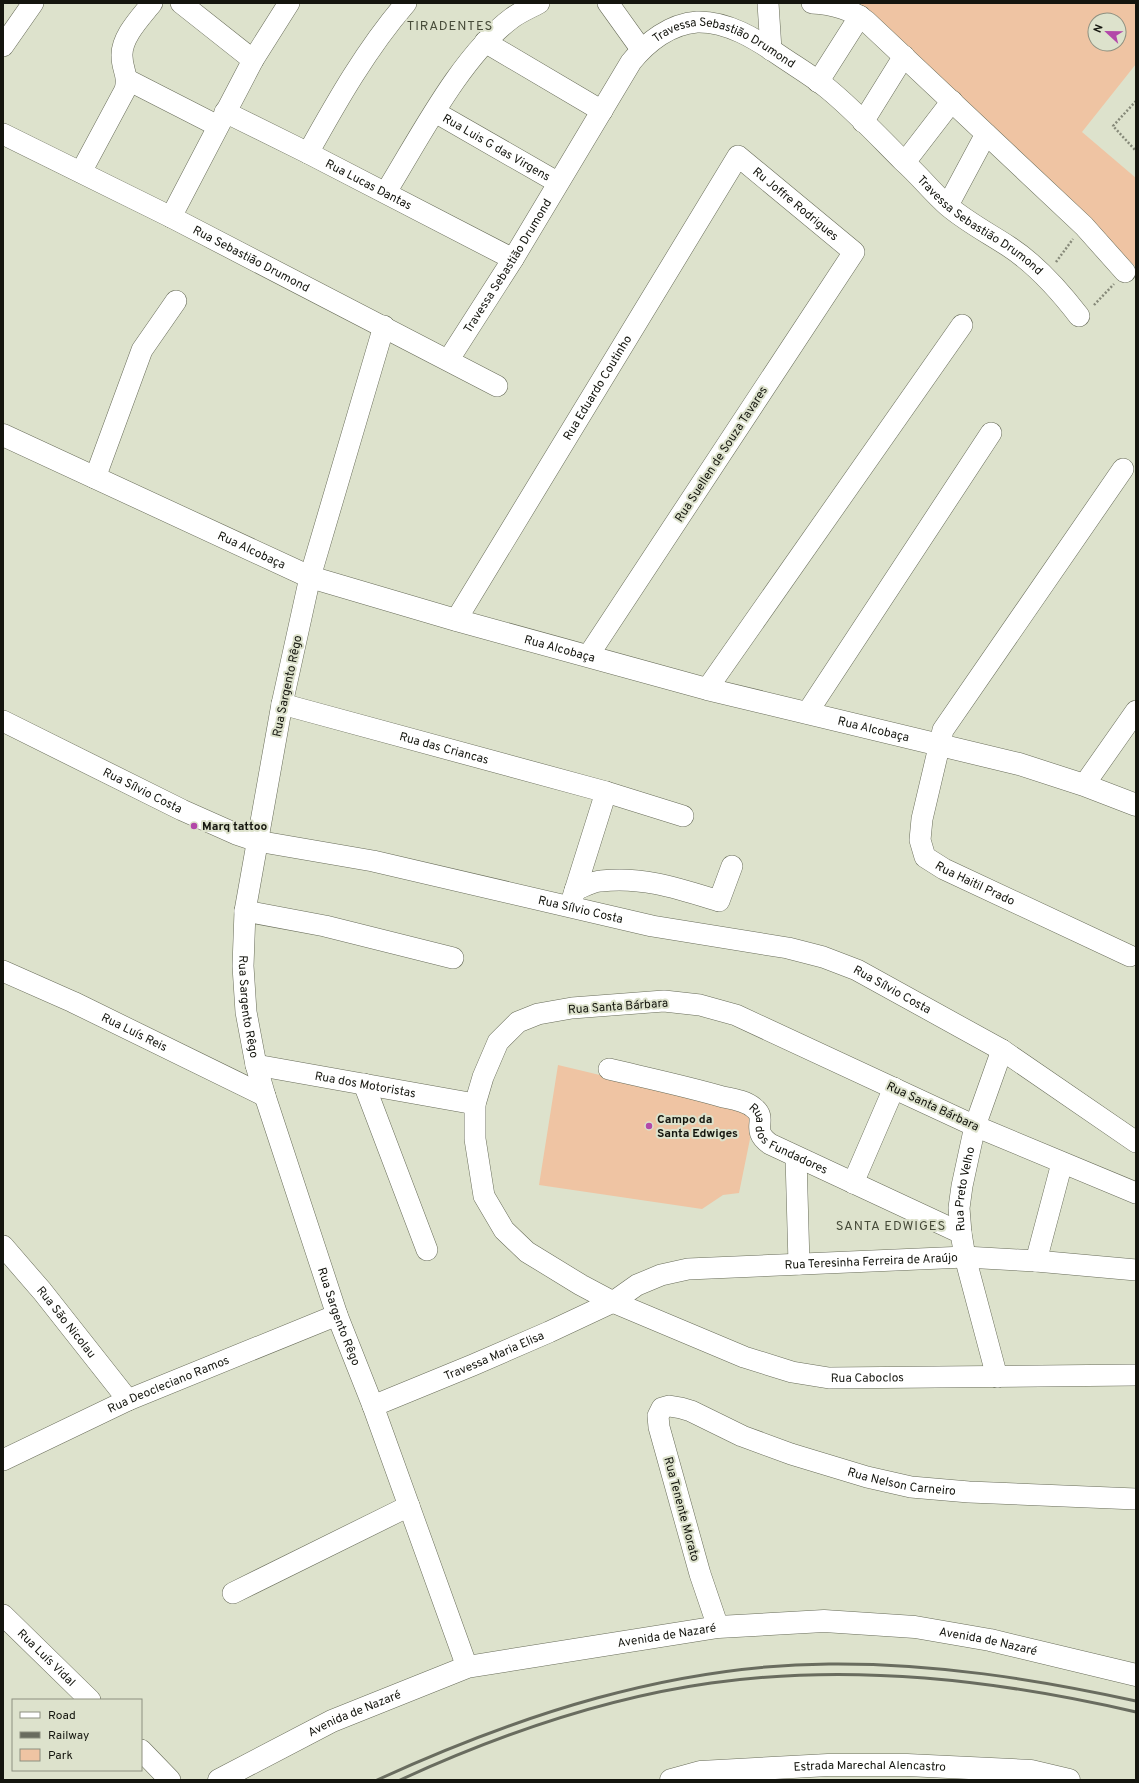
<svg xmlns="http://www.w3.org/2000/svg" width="1139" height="1783" viewBox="0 0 1139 1783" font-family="Overpass,sans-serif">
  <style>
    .green { fill: #efc4a3; fill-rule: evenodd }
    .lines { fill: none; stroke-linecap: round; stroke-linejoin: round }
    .minor-casing { stroke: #686c59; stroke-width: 22 }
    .major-casing { stroke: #686c59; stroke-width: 23 }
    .path { stroke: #868979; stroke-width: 2.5; stroke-dasharray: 2 2; stroke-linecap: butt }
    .minor { stroke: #fff; stroke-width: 21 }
    .major { stroke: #fff; stroke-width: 22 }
    .rail { stroke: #696c5f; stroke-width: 3 }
    .poi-dot { fill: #b348a9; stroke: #dde2cc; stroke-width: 1.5 }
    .labels { text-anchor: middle; stroke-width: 4; stroke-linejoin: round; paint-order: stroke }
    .street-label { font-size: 12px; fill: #14150e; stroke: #dde2cc }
    .poi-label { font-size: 12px; font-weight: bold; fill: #14150e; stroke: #dde2cc; text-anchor: start }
    .neighbourhood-label { font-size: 13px; letter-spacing: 1px; fill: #474b39; stroke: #dde2cc }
  </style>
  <rect width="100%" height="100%" fill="#dde2cc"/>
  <g class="green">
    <path d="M859 3H1136V64L1082 132 1136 178V267ZM1095 20H1119V44H1095Z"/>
    <path d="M558 1065 717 1103 749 1114 750 1139 739 1193 723 1195 702 1209 539 1185Z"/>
  </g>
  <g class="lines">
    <defs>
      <g id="minor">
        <path d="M181 3 253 60"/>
        <path d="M608 3 641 49"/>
        <path d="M768 3 771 50"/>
        <path d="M812 3C830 4 851 9 866 21L1084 226 1125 272"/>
        <path d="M485 42 602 111"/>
        <path d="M3 46 33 3"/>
        <path d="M128 80 218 126"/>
        <path d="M818 82 860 16"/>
        <path id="s1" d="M225 112 308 153 513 259"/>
        <path id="s2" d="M435 112 557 182"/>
        <path d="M863 122 904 56"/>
        <path id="s3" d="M3 134 171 217 497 386"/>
        <path d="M308 153C337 101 367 48 406 3"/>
        <path d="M905 162 952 101"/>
        <path d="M81 172 125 90C129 75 122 70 122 56 121 37 141 17 152 3"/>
        <path d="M386 192C420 137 461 56 512 18 520 12 530 8 539 3"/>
        <path d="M948 205 986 134"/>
        <path d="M171 217 253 60 289 3"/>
        <path id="s4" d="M384 326 310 577 282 704 245 911 243 966 246 1012 256 1065 265 1096 337 1315 373 1406 467 1667"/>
        <path id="s5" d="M449 359 513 259 631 62C647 42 670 24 697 22 727 21 756 39 779 55 795 66 812 76 827 88 854 110 878 136 903 161 919 175 932 192 948 206 967 222 988 233 1008 246 1036 264 1059 290 1079 316"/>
        <path id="s6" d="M1123 469 943 730 922 819 920 840 925 857 944 869 1130 956"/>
        <path d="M95 478 142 350 176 301"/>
        <path id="s7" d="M456 620 738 156 854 252 588 656"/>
        <path d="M707 689 962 325"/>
        <path id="s8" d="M282 704 606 792 683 816"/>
        <path d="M807 713 991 433"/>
        <path id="s9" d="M3 721 182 810 236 834 257 841 373 861 652 926 788 948 823 957 857 970 1002 1050 1136 1142"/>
        <path d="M1084 785 1136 711"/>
        <path d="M575 890C583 887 593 881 601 881 643 876 680 889 719 901L732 866"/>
        <path d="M572 900 606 792"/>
        <path d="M245 911 325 926 453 958"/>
        <path id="s10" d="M3 971 73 1002 265 1096"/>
        <path id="s11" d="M256 1065 475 1104"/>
        <path id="s12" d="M609 1069C647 1078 685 1086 723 1097 733 1099 746 1101 754 1108 769 1120 749 1129 770 1144L961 1233"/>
        <path d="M364 1084 427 1250"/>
        <path d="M796 1157 799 1264"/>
        <path d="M853 1183 894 1088"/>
        <path id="s13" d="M1136 1193 975 1126 736 1015 700 1005 664 1001 572 1008 538 1014 518 1022 498 1042 483 1077 475 1104V1139L484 1196 504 1230 527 1252 581 1285 613 1302 744 1357 792 1372 829 1378 1136 1375"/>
        <path id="s14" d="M3 1246 42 1291 128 1400"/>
        <path d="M1036 1261 1062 1163"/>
        <path id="s15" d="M997 1377 965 1257 961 1233 959 1208 962 1186 975 1126 1002 1050"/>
        <path id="s16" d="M373 1406 473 1365 549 1332 613 1302 637 1285 661 1275 688 1269 965 1257 1036 1261 1136 1270"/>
        <path id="s17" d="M3 1460 128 1400 337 1315"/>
        <path d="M233 1593 409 1506"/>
        <path id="s18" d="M3 1615 90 1700"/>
        <path id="s19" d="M718 1627 700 1574 659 1427 658 1416 662 1408 669 1406 681 1408 691 1411 742 1436 791 1454 867 1477 911 1487 969 1492 1136 1499"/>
        <path d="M141 1750 170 1780"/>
      </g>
      <g id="major">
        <path id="s20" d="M3 435 310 577 456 620 707 689 1019 764 1084 785 1136 805"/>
        <path id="s21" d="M219 1780 332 1721 467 1667 718 1627 824 1621 915 1627 990 1640 1136 1675"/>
        <path id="s22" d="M671 1780 700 1772 828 1765H907L1031 1771 1069 1780"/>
      </g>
    </defs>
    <use href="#minor" class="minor-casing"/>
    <use href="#major" class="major-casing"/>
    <g class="path">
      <path d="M1136 101 1113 126 1136 151"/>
      <path d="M1056 262 1073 239"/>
      <path d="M1094 305 1114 284"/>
    </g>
    <use href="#minor" class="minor"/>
    <use href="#major" class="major"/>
    <g class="rail">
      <path d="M377 1780C519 1715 671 1665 829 1664 933 1663 1035 1679 1136 1701"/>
      <path d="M400 1780C498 1735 604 1698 711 1683 853 1663 997 1680 1136 1712"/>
    </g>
  </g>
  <g class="poi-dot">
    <circle cx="194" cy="826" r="4"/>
    <circle cx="649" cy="1126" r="4"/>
  </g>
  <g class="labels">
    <g class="street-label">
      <text dy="4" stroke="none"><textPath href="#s5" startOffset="458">Travessa Sebastião Drumond</textPath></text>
      <text dy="4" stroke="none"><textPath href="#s2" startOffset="71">Rua Luis G das Virgens</textPath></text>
      <text dy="4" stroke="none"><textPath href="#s1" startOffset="161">Rua Lucas Dantas</textPath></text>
      <text dy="4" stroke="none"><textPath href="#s7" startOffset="618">Ru Joffre Rodrigues</textPath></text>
      <text dy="4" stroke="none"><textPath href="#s5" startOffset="782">Travessa Sebastião Drumond</textPath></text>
      <text dy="4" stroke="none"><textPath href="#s3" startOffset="278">Rua Sebastião Drumond</textPath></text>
      <text dy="4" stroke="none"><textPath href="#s5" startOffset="110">Travessa Sebastião Drumond</textPath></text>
      <text dy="4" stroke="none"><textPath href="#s7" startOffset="272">Rua Eduardo Coutinho</textPath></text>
      <text transform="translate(721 454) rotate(-57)" y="4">Rua Suellen de Souza Tavares</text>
      <text dy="4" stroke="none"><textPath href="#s20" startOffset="274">Rua Alcobaça</textPath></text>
      <text dy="4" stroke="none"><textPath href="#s20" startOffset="598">Rua Alcobaça</textPath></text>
      <text transform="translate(287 686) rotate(-78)" y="4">Rua Sargento Rêgo</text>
      <text dy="4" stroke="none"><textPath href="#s20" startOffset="922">Rua Alcobaça</textPath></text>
      <text dy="4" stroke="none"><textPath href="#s8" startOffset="168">Rua das Criancas</textPath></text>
      <text dy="4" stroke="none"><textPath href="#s9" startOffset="156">Rua Sílvio Costa</textPath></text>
      <text dy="4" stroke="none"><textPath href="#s6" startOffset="504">Rua Haitil Prado</textPath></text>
      <text dy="4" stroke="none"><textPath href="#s9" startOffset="612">Rua Sílvio Costa</textPath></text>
      <text dy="4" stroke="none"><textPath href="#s9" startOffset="936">Rua Sílvio Costa</textPath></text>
      <text dy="4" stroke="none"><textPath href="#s4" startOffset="698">Rua Sargento Rêgo</textPath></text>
      <text transform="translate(618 1006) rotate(-4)" y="4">Rua Santa Bárbara</text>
      <text dy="4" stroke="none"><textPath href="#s10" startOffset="145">Rua Luís Reis</textPath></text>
      <text dy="4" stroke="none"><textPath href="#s11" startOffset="111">Rua dos Motoristas</textPath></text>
      <text transform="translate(933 1106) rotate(25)" y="4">Rua Santa Bárbara</text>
      <text dy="4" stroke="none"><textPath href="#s12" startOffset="201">Rua dos Fundadores</textPath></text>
      <text dy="4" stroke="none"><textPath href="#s15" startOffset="193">Rua Preto Velho</textPath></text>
      <text dy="4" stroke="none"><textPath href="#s16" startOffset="528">Rua Teresinha Ferreira de Araújo</textPath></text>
      <text dy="4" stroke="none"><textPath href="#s4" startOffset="1022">Rua Sargento Rêgo</textPath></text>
      <text dy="4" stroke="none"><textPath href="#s14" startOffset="99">Rua São Nicolau</textPath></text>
      <text dy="4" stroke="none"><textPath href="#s16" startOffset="131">Travessa Maria Elisa</textPath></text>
      <text dy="4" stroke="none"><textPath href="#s13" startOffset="1286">Rua Caboclos</textPath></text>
      <text dy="4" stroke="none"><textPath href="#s17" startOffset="182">Rua Deocleciano Ramos</textPath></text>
      <text dy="4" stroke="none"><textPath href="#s19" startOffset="482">Rua Nelson Carneiro</textPath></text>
      <text transform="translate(682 1509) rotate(75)" y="4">Rua Tenente Morato</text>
      <text dy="4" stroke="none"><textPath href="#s21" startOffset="475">Avenida de Nazaré</textPath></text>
      <text dy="4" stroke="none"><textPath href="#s21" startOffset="799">Avenida de Nazaré</textPath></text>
      <text dy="4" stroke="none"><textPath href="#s18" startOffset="61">Rua Luís Vidal</textPath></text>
      <text dy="4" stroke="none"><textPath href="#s21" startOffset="151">Avenida de Nazaré</textPath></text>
      <text dy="4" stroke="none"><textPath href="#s22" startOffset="200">Estrada Marechal Alencastro</textPath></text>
    </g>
    <g class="poi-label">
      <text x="202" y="830">Marq tattoo</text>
      <text x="657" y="1123">Campo da<tspan x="657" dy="14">Santa Edwiges</tspan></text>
    </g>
    <g class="neighbourhood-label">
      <text x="450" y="30">TIRADENTES</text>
      <text x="891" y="1230">SANTA EDWIGES</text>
    </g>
  </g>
  <rect width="1139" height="1783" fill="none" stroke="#14150e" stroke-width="8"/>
  <rect x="12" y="1699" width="130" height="72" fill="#dde2cc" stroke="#8d9080"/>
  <rect x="20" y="1712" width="20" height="6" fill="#ffffff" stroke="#8d9080"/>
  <text x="48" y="1719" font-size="12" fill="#14150e">Road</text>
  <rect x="20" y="1732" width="20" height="6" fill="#696c5f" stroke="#8d9080"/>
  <text x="48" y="1739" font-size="12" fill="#14150e">Railway</text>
  <rect x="20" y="1749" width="20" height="12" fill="#efc4a3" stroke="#8d9080"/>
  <text x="48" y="1759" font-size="12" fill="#14150e">Park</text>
  <g transform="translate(1107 32) rotate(292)"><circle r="19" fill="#dde2cc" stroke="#8d9080"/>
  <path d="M0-3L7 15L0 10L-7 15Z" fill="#b348a9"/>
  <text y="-6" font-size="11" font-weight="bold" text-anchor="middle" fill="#14150e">N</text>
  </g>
</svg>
